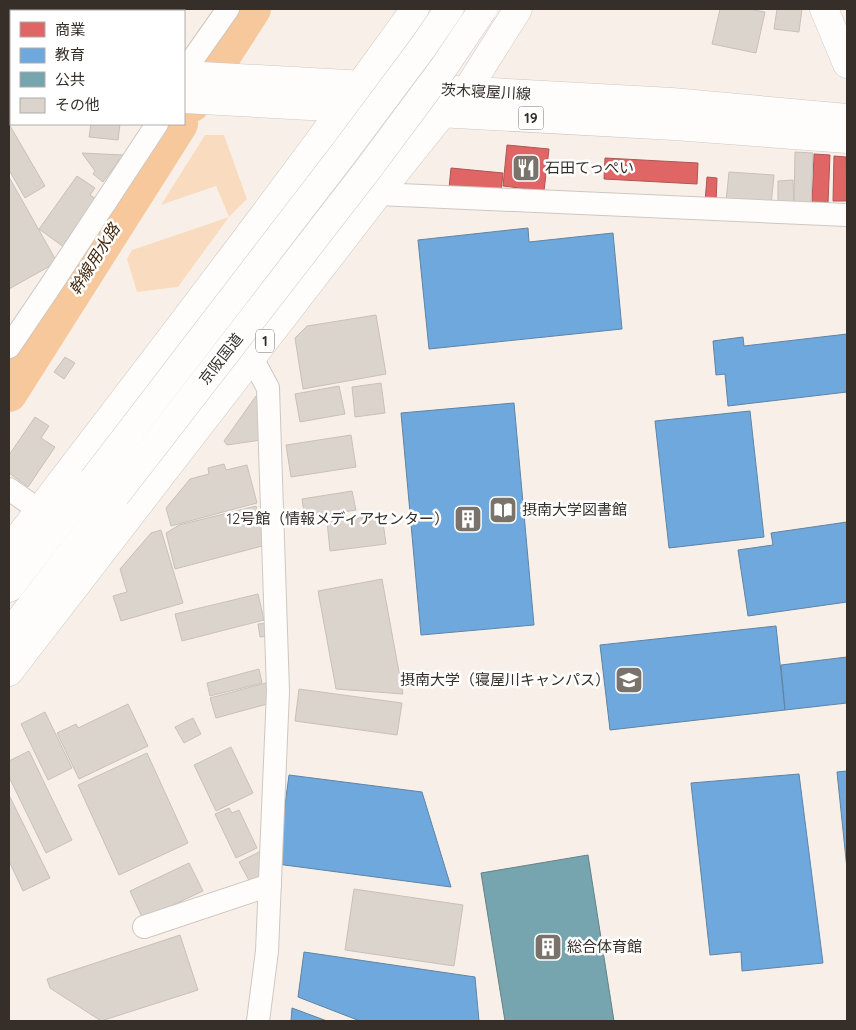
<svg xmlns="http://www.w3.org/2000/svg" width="856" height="1030" viewBox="0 0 856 1030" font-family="Quicksand,'Noto Sans JP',sans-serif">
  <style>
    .green { fill: #f9dcc0 }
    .shops { fill: #e06666; stroke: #ad5654 }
    .schools { fill: #6fa8dc; stroke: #5e84a6 }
    .public { fill: #76a5af; stroke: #638287 }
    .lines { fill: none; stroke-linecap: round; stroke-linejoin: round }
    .river { stroke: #f7c89c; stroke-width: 36 }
    .building { fill: #dbd4cd; stroke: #c8c1bb }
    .minor-casing { stroke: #cec7c1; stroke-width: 24 }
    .secondary-casing { stroke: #cec7c1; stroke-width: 29 }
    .primary-casing { stroke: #cec7c1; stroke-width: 29 }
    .trunk-casing { stroke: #cec7c1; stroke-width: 29 }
    .minor { stroke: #fefdfc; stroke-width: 22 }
    .secondary { stroke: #fefdfc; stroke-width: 28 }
    .primary { stroke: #fefdfc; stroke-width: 28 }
    .trunk { stroke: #fefdfc; stroke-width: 28 }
    .trunk-bridge-casing { stroke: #cec7c1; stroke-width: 29; stroke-linecap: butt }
    .trunk-bridge { stroke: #fefdfc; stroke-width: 28 }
    .labels { text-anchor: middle; stroke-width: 5; stroke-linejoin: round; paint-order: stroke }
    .shield { fill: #fff; stroke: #726d69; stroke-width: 1 }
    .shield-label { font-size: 14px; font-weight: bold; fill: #362f29 }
    .street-label { font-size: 15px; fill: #362f29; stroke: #fff }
    .poi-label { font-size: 15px; fill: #362f29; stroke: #fff; text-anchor: start }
    .water-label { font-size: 16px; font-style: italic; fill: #42290e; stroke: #fff }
  </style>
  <rect width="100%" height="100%" fill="#f8f0e8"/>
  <path class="green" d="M205 135H224L247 199 229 217 178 287 137 292 127 259 132 250 229 217 216 186 161 205Z"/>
  <g class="shops">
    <path d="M507 145 549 149 544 191 503 186Z"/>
    <path d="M814 154 830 155 828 203 812 202Z"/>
    <path d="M834 156 846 157 847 201H833Z"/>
    <path d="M605 158 698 163 697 184 604 179Z"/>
    <path d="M451 168 503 173 501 192 449 188Z"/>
    <path d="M707 177 717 178 716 203 705 202Z"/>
  </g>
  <g class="schools">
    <path d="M528 228 529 242 613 233 622 329 429 349 418 240Z"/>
    <path d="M847 334V392L728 406 725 374 716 375 713 341 743 337 744 346Z"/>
    <path d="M514 403 534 625 421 635 401 413Z"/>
    <path d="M750 411 764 537 669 548 655 421Z"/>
    <path d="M847 522V602L748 616 738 550 773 545 771 533Z"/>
    <path d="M776 626 785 710 610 730 600 645Z"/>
    <path d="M847 657V703L785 710 781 665Z"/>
    <path d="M847 771V869L837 772Z"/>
    <path d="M799 774 823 963 742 971 741 952 710 955 691 783Z"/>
    <path d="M289 775 422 792 451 887 277 864Z"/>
    <path d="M304 952 475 977 479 1021H360L298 997Z"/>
    <path d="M292 1008 327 1021H291Z"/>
  </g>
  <path class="public" d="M588 855 614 1021H505L481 873Z"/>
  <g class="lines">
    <g class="river">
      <path d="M192 104 253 9"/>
      <path d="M9 394 180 124"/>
    </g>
  </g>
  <g class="building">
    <path d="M720 9H748L765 12 756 53 712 44Z"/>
    <path d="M777 9H802L799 32 774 29Z"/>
    <path d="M9 124 45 186 25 198 9 170Z"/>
    <path d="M91 124H120L118 140 89 137Z"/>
    <path d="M795 152 813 153 811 207 794 206Z"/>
    <path d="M82 153 123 155 103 182 93 174 95 171Z"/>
    <path d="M729 172 774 175 771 205 726 201Z"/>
    <path d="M77 176 95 188 90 195 99 201 65 248 39 229Z"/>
    <path d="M9 177 57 262 9 289Z"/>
    <path d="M793 180 794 205H778V181Z"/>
    <path d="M376 315 386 374 303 389 295 338 307 326Z"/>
    <path d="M65 357 75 363 64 379 54 372Z"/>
    <path d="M381 383 385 413 355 417 352 387Z"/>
    <path d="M339 386 345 414 300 422 295 394Z"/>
    <path d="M256 396H261L268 439 227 445 224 441Z"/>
    <path d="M35 417 49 426 41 438 55 447 28 487 9 473V455Z"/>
    <path d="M351 435 356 467 291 477 286 445Z"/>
    <path d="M224 464 226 470 247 465 257 503 171 526 166 508 190 479 209 474 208 468Z"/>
    <path d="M352 491 356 510 305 518 302 499Z"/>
    <path d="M256 506 266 545 175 569 166 533 179 525Z"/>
    <path d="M382 515 386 544 330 551 327 522Z"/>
    <path d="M161 530 183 603 121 621 113 596 127 592 120 569 151 533Z"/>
    <path d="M382 579 403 694 336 689 318 591Z"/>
    <path d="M258 594 264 620 182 641 175 614Z"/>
    <path d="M267 623 268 636 260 637 258 624Z"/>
    <path d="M259 669 262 683 210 696 207 683Z"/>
    <path d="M266 683 271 703 216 718 210 698Z"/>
    <path d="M299 689 402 703 397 735 295 721Z"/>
    <path d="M128 704 148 746 79 779 57 733 76 724 78 728Z"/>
    <path d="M45 712 72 768 48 780 21 724Z"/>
    <path d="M193 718 201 734 184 743 175 727Z"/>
    <path d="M231 747 253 793 216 811 194 765Z"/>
    <path d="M29 751 72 840 46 853 9 777V761Z"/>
    <path d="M147 753 188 843 119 875 78 785Z"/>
    <path d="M9 795 50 878 23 891 9 861Z"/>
    <path d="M229 808 232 813 239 810 257 848 236 858 215 814Z"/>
    <path d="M261 851 264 872 252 886 239 862Z"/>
    <path d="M189 863 203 891 143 919 130 891Z"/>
    <path d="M354 889 463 905 454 966 345 950Z"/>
    <path d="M180 935 198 990 101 1021 50 988 47 979Z"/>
  </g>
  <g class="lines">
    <defs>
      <g id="minor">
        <path d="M23 9 29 11"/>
        <path d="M9 47 11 48"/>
        <path d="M190 63 228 9"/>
        <path d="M9 109H11"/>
        <path d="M378 194 847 215"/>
        <path d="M241 346 252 358 268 388 278 691 267 951 258 1021"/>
        <path d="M9 347 47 291 157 124"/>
        <path d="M9 489 39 510"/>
        <path d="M144 927 270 885"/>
      </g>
      <path id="secondary" d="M824 9 847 64"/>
      <g id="primary">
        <path d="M9 66H11"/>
        <path d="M184 75 672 102 847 118"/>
        <path d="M9 89 11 90"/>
        <path d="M184 99 674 126 847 139"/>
      </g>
      <g id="trunk">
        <path d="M9 550C146 371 284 192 415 9"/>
        <path d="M9 588 93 480"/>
        <path d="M9 634 116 495"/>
        <path d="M9 672 378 194 443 113 467 90 518 9"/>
      </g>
    </defs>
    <use href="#minor" class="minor-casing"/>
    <use href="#secondary" class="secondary-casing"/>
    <use href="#primary" class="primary-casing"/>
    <use href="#trunk" class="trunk-casing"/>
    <use href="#minor" class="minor"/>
    <use href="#secondary" class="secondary"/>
    <use href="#primary" class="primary"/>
    <use href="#trunk" class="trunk"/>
    <defs>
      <g id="trunk-bridge">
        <path d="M93 480 346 150 423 47 449 9"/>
        <path d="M116 495 369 168 444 67 483 9"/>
      </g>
    </defs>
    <use href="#trunk-bridge" class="trunk-bridge-casing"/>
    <use href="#trunk-bridge" class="trunk-bridge"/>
  </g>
  <defs>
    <symbol id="restaurant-square" viewBox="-11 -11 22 22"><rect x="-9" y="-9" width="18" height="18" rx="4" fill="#7a736c" stroke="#fff"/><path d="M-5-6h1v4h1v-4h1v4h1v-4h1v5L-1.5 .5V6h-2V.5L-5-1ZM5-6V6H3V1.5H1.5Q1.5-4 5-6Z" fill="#fff"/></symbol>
    <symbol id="library-square" viewBox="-11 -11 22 22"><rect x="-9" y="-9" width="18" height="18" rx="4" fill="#7a736c" stroke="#fff"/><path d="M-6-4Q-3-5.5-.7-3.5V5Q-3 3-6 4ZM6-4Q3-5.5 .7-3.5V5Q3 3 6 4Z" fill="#fff"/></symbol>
    <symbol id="building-square" viewBox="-11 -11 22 22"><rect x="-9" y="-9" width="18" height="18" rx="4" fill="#7a736c" stroke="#fff"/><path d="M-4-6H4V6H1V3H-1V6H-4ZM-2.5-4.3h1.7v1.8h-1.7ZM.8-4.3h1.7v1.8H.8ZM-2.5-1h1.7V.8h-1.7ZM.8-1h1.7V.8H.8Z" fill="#fff"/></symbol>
    <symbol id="university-square" viewBox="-11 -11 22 22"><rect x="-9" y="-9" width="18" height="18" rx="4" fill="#7a736c" stroke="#fff"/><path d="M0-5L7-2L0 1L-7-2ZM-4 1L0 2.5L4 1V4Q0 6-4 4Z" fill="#fff"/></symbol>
  </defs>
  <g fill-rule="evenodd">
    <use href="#restaurant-square" x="510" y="152" width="32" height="32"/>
    <use href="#library-square" x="487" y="494" width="32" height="32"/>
    <use href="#building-square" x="452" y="503" width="32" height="32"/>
    <use href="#university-square" x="613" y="664" width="32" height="32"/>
    <use href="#building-square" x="532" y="931" width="32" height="32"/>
  </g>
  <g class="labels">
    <g class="shield">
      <rect x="518.5" y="106.5" width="25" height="23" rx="4"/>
      <rect x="256" y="329.5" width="18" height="23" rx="4"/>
    </g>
    <g class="shield-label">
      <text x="531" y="123">19</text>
      <text x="265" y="346">1</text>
    </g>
    <g class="street-label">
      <text transform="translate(486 92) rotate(3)" y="5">茨木寝屋川線</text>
      <text transform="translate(221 359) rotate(-52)" y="5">京阪国道</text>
    </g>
    <g class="poi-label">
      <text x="545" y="173">石田てっぺい</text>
      <text x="522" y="515">摂南大学図書館</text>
      <text x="449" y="524" text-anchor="end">12号館（情報メディアセンター）</text>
      <text x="610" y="685" text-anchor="end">摂南大学（寝屋川キャンパス）</text>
      <text x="567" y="952">総合体育館</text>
    </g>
    <g class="water-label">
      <text transform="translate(94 259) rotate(-58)" y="6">幹線用水路</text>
    </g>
  </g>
  <rect width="856" height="1030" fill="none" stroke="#362f29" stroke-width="20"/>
  <rect x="10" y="10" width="175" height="115" fill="#ffffff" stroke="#afaca9"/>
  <rect x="20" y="22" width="25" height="15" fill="#e06666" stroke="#afaca9"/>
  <text x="55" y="35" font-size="15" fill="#362f29">商業</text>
  <rect x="20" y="48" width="25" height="15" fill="#6fa8dc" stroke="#afaca9"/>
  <text x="55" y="60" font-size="15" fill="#362f29">教育</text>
  <rect x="20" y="72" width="25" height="15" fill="#76a5af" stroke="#afaca9"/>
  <text x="55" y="85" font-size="15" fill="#362f29">公共</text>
  <rect x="20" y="98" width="25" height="15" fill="#dbd4cd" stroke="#afaca9"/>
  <text x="55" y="110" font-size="15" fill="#362f29">その他</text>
</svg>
